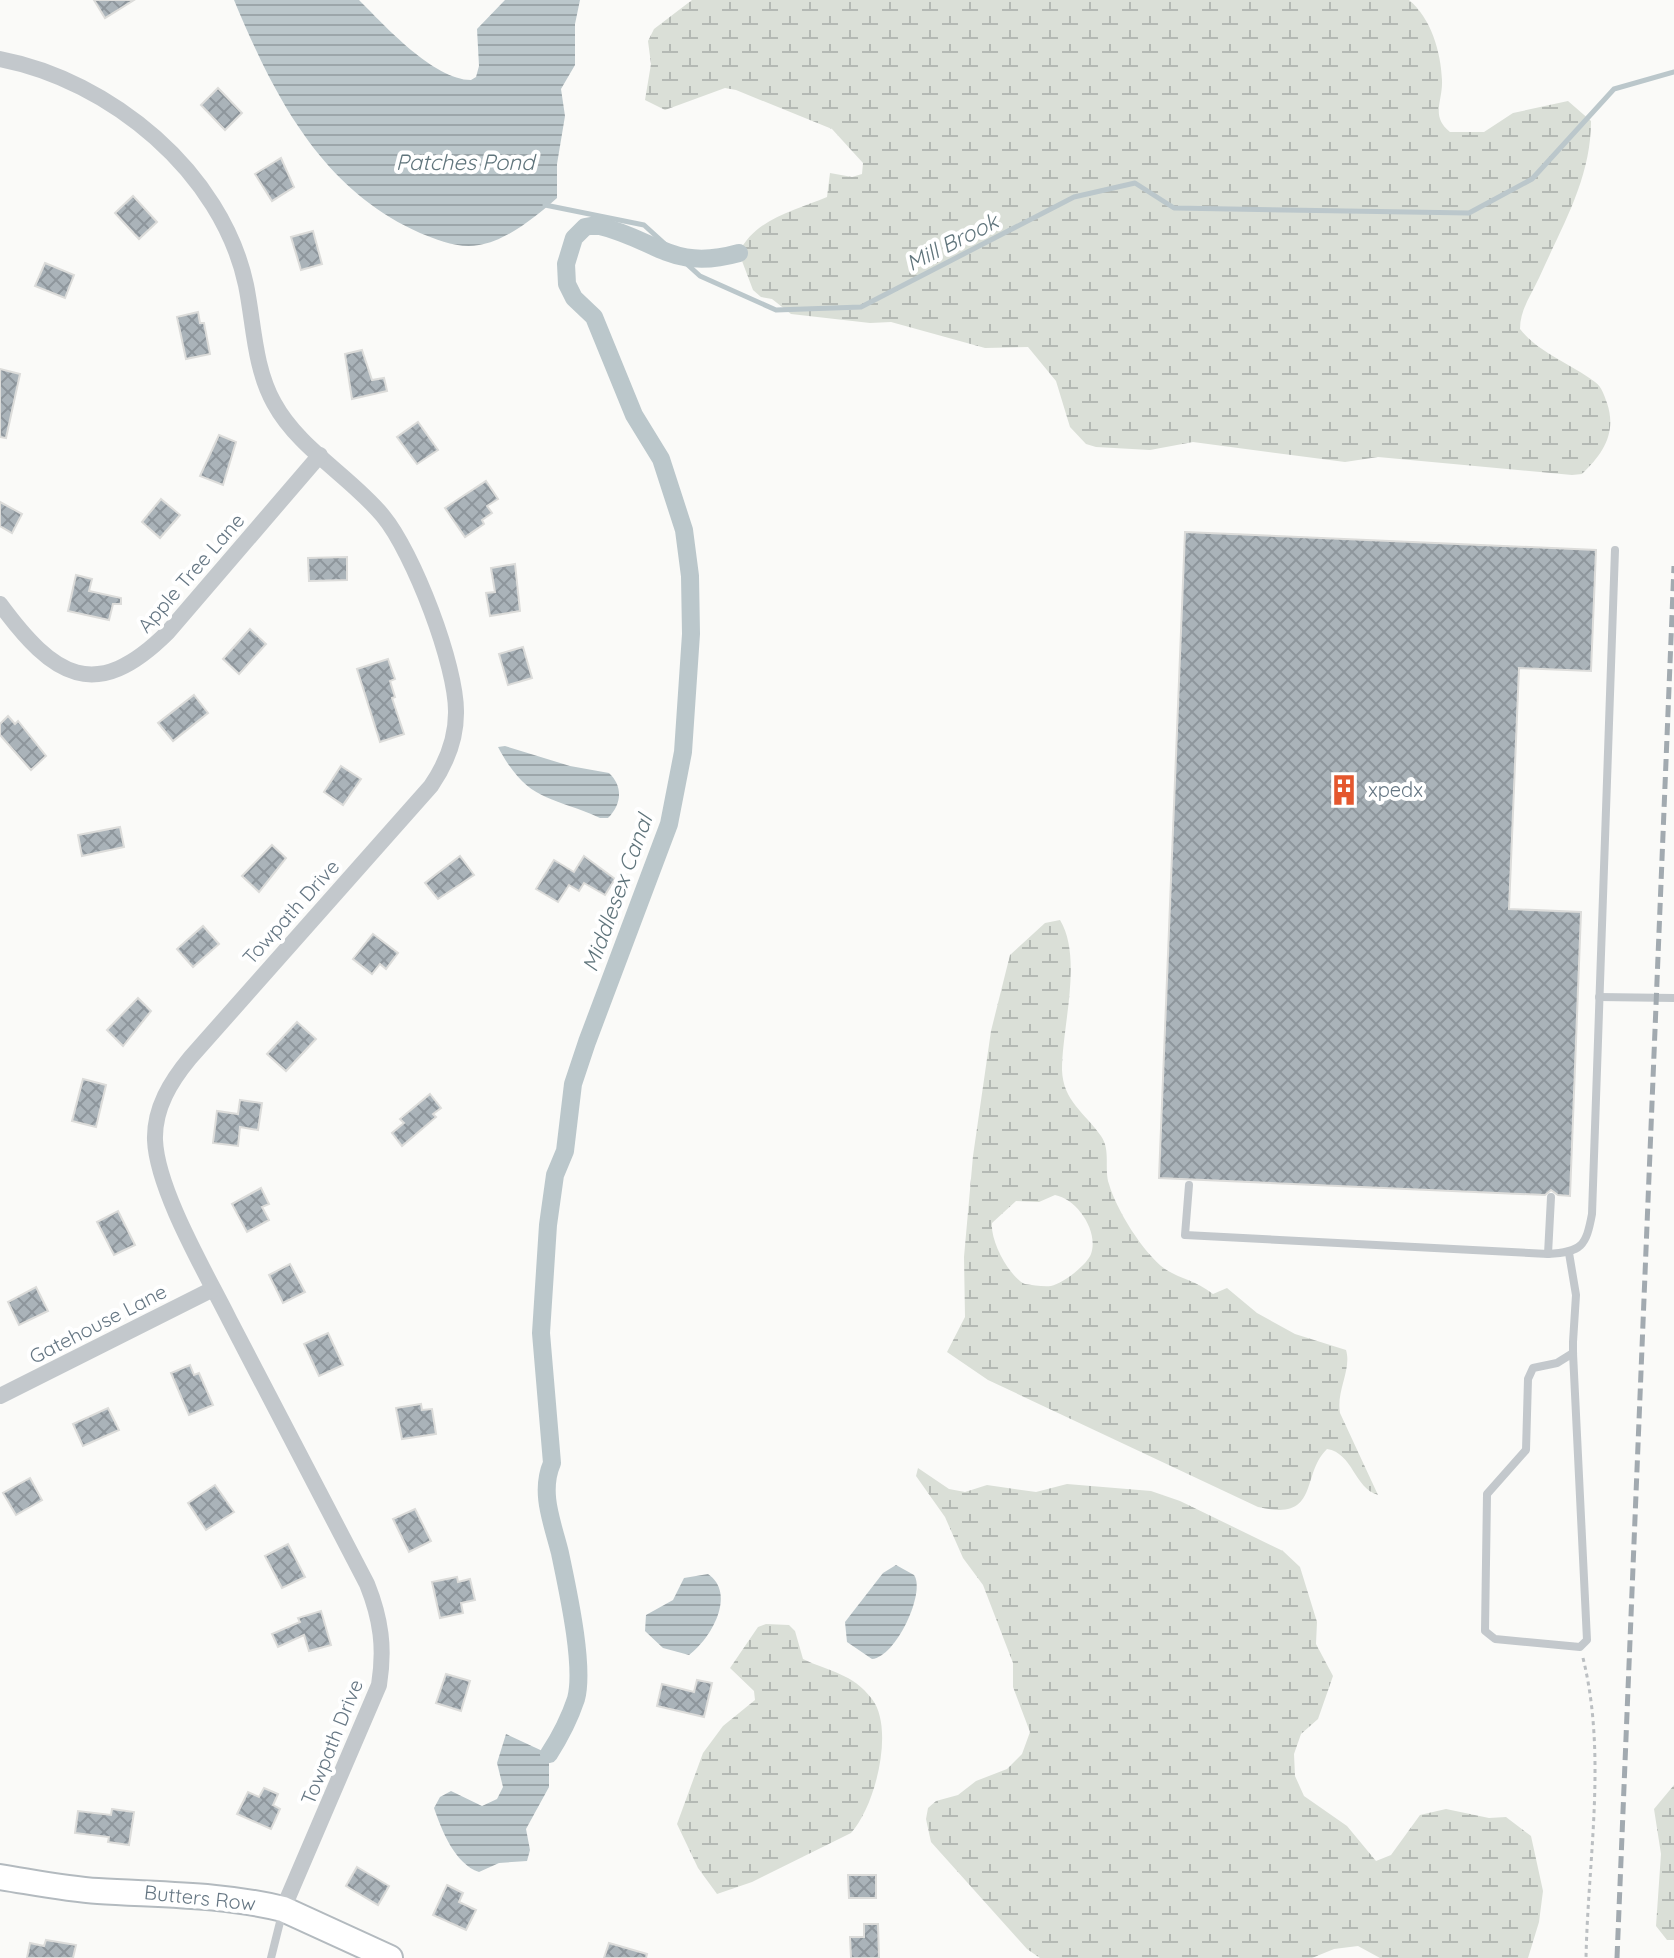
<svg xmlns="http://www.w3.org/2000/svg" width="1674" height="1958" viewBox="0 0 1674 1958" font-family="Quicksand,sans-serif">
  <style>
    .wetland { fill: url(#wetland-marsh); fill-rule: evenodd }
    .water { fill: url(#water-rules) }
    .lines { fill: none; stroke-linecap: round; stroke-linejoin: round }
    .stream { stroke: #bbc7cb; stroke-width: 5 }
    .canal { stroke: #bbc7cb; stroke-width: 18 }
    .building { fill: url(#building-cross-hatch); stroke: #dcdcda; stroke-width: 2 }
    .secondary-casing { stroke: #b3babf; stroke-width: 28 }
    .path { stroke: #bbbfc2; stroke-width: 3; stroke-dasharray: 4 4; stroke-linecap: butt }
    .lane { stroke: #c3c8cc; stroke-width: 8 }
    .street { stroke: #c3c8cc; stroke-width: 16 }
    .secondary { stroke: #fff; stroke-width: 24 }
    .rail { stroke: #a2aab0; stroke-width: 5; stroke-dasharray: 12 6; stroke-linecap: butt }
    .labels { text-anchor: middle; stroke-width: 8; stroke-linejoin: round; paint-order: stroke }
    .street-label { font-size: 20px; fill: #657683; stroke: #fff }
    .poi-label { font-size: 20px; fill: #657683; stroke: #fff; text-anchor: start }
    .water-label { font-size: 22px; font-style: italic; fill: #60757c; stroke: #fff }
  </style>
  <defs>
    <pattern id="wetland-marsh" width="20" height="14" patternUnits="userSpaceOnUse" patternTransform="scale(2)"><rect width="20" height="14" fill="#dadfd7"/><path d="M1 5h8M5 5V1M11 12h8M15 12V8" fill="none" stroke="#b4b9b4"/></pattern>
    <pattern id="water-rules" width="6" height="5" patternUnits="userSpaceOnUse" patternTransform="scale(2)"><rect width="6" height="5" fill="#bbc7cb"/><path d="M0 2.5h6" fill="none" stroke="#9ca6aa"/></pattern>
    <pattern id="building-cross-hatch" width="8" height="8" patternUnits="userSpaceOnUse" patternTransform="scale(2)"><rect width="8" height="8" fill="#aab3b9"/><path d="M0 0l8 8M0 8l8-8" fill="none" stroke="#8e969c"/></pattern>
  </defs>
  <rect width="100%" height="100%" fill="#fafaf8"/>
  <g class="wetland">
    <path d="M692 0H1409C1431 18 1441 52 1442 80 1443 101 1430 116 1450 132H1484L1513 113 1568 101 1591 121C1591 179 1562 226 1539 278 1531 295 1520 310 1520 329 1539 353 1570 363 1595 382 1602 387 1604 395 1607 403 1617 433 1603 454 1582 474L1572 475 1378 457 1345 462 1193 442 1150 450 1096 447 1086 444 1070 427 1056 381 1028 347 985 348 891 322 870 323 791 314 772 299 761 297 753 290 739 253C754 219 796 210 827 197L830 173 852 177 862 174 863 163 832 129 736 90 725 88 665 110 645 100 651 64 648 41 654 29Z"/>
    <path d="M1060 920C1083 958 1062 1026 1062 1070 1063 1101 1085 1113 1101 1136 1111 1150 1104 1169 1109 1184 1116 1209 1143 1253 1165 1269 1180 1279 1195 1280 1213 1294L1227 1288 1257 1313 1295 1334 1346 1350C1352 1369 1336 1391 1340 1413L1378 1495C1354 1488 1353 1453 1327 1449 1300 1475 1321 1522 1258 1507L988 1380 947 1352 965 1317 964 1257 973 1156 991 1031 1010 955 1045 923ZM1055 1195C1077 1199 1099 1231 1091 1254 1087 1265 1062 1284 1051 1286 1043 1287 1033 1285 1025 1284 1009 1277 990 1240 992 1223L1016 1201 1039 1202Z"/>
    <path d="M918 1468 949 1489 965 1492 987 1485 1036 1492 1067 1484 1151 1491 1180 1501 1283 1551 1300 1567 1317 1622 1316 1644 1333 1676 1318 1719 1301 1734 1294 1754 1295 1776 1304 1796 1347 1826 1376 1861 1391 1855 1420 1815 1446 1809 1489 1818 1506 1817 1531 1836 1543 1891 1539 1922 1528 1958H1380L1358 1946 1334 1949 1312 1958H1040L1027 1949 931 1842 926 1819 928 1808 936 1801 958 1795 976 1781 1007 1769 1022 1754 1030 1732 1013 1687V1663L983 1585 963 1558 945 1517 916 1476Z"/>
    <path d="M766 1624 789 1625 795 1631 803 1659C830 1672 852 1673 872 1699 895 1729 875 1807 851 1833L752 1882 717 1894 698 1868 677 1824 703 1753 723 1726 755 1700 754 1691 730 1668 758 1627Z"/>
    <path d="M1674 1785V1940H1667L1656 1926 1661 1854 1654 1809Z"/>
  </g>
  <g class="water">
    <path d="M234 0H359C384 25 434 80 471 80L476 77 479 66 477 29 505 0H580L575 24V65L561 89 565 116 557 164V198C537 216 506 241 479 245 459 249 438 240 420 233 321 189 274 96 234 0Z"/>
    <path d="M505 746 570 766 609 773C624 787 621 805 608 818H600C549 795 528 803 498 747Z"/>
    <path d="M896 1565 914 1575C926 1592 896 1657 872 1659L847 1642 845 1622 883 1573Z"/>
    <path d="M708 1574C737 1594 711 1639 689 1655L663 1648 645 1631 646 1615 673 1600 684 1578Z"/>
    <path d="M506 1734 549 1754V1787L526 1829 530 1850 527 1861 499 1863 479 1872C455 1864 442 1831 434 1808L440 1797 451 1791 482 1806 497 1799 503 1787 497 1763Z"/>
  </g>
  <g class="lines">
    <path class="stream" d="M545 205 644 225 700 276 776 310 861 307 1074 197 1135 183 1174 208 1469 213 1532 179 1614 89 1674 72"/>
    <path class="canal" d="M549 1754C560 1737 570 1717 576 1699 585 1666 567 1587 560 1553 553 1524 539 1493 552 1463L541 1333 548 1225 555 1175 565 1151 573 1084 587 1042 669 824 683 752 691 634 690 576 684 530 661 459 634 415 594 317 574 298 567 284 566 264 574 238 585 227 596 225C657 239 671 272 739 253"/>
  </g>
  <g class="building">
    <path d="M94 0H134L105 18Z"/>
    <path d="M218 88 242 113 225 130 201 105Z"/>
    <path d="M281 158 294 187 272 201 255 174Z"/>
    <path d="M133 196 157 222 139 239 115 213Z"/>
    <path d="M313 231 322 264 301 270 291 237Z"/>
    <path d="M45 263 74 275 65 298 35 286Z"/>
    <path d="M198 312 200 323H204L210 354 186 359 177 317Z"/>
    <path d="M362 350 372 380 384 378 387 391 352 399 345 354Z"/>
    <path d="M0 369 20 374 6 438 0 437Z"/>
    <path d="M418 422 438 450 417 464 397 437Z"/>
    <path d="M219 435 236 442 223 485 200 476Z"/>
    <path d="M486 481 498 499 487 506 492 513 482 520 484 524 465 537 445 508Z"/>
    <path d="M161 499 180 515 160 538 142 522Z"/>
    <path d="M0 502 22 514 12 533 0 526Z"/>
    <path d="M1185 532 1596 550 1591 671 1519 668 1509 909 1581 912 1570 1196 1558 1195 1551 1190 1545 1195 1159 1178Z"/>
    <path d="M347 557V580L309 581 308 558Z"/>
    <path d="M515 564 520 611 490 616 486 593 495 592 491 568Z"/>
    <path d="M76 575 92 579 89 591 121 598V604H113L109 620 68 611Z"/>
    <path d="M250 629 266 644 239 674 223 659Z"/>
    <path d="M523 647 532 678 508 685 499 654Z"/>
    <path d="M388 659 395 679 390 681 395 697 392 698 404 734 380 742 357 669Z"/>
    <path d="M194 695 208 713 173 741 158 723Z"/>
    <path d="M8 716 15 724 18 721 46 756 31 770 0 735V724Z"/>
    <path d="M341 766 361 779 343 805 324 792Z"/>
    <path d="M120 827 124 847 82 856 78 835Z"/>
    <path d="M272 845 286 858 259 892 242 876Z"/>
    <path d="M460 856 474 875 438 899 425 883Z"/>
    <path d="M584 856 615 879 605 895 584 883 579 891 569 885 558 902 536 889 554 860 574 872Z"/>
    <path d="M203 926 219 944 193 967 177 949Z"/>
    <path d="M373 934 398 953 386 969 380 964 372 974 353 959Z"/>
    <path d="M138 998 151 1011 123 1046 107 1030Z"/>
    <path d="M297 1022 316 1039 286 1071 267 1054Z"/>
    <path d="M83 1079 106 1085 96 1127 72 1121Z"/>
    <path d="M430 1094 441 1108 433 1114 436 1117 402 1146 392 1133 404 1123 400 1119Z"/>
    <path d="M240 1100 262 1103 258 1130 240 1127 238 1146 213 1143 217 1111 238 1114Z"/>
    <path d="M261 1188 269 1204 262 1207 269 1220 247 1232 232 1204Z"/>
    <path d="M118 1211 135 1245 114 1255 97 1222Z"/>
    <path d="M290 1264 305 1292 283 1303 269 1275Z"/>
    <path d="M36 1287 48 1311 19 1325 8 1302Z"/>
    <path d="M328 1333 343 1365 319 1376 304 1344Z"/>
    <path d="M190 1365 194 1375 199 1373 213 1405 189 1415 171 1373Z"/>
    <path d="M421 1404 422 1410 432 1409 436 1434 402 1439 396 1408Z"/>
    <path d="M108 1408 119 1430 83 1446 73 1424Z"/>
    <path d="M30 1478 42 1500 16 1515 3 1493Z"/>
    <path d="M215 1485 234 1512 206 1530 188 1503Z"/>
    <path d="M415 1509 431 1541 409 1552 393 1519Z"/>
    <path d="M288 1544 305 1577 282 1588 265 1556Z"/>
    <path d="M457 1577 458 1582 470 1579 475 1600 461 1603 463 1613 440 1618 432 1582Z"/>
    <path d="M321 1611 331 1645 309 1651 304 1635 278 1647 272 1634 300 1622 298 1618Z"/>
    <path d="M446 1674 470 1681 461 1711 436 1703Z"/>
    <path d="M697 1680 712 1683 704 1717 657 1706 662 1684 694 1692Z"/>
    <path d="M264 1788 278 1794 273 1805 280 1809 271 1829 237 1814 248 1792 259 1797Z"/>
    <path d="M112 1809 134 1812 129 1845 108 1842 109 1837 75 1833 78 1811 111 1815Z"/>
    <path d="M357 1867 389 1886 378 1905 346 1886Z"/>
    <path d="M848 1875H876V1898H849Z"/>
    <path d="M447 1885 463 1893 459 1902 476 1910 466 1930 433 1915Z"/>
    <path d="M864 1924H878L879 1958H851L850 1937H864Z"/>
    <path d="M46 1940 76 1945 73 1958H27L30 1943 44 1946Z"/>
    <path d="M609 1943 647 1954 646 1958H604Z"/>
  </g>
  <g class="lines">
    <defs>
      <path id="secondary" d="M0 1877C32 1882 66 1889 98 1891 161 1895 222 1894 283 1909L390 1958"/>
    </defs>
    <use href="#secondary" class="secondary-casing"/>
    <path class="path" d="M1583 1658C1607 1755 1588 1859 1586 1958"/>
    <g class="lane">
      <path d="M1599 997 1674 998"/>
      <path d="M1189 1185 1185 1235 1548 1254C1582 1252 1586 1246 1592 1214L1615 550"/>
      <path d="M1569 1253 1576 1295 1573 1342V1353L1587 1640 1580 1647 1495 1639 1485 1631 1487 1494 1526 1450 1528 1379 1533 1368 1557 1363 1573 1353"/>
      <path d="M1548 1254 1551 1197"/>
      <path d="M271 1958 282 1914"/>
    </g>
    <g class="street">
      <path d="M0 59C110 80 222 172 246 285 254 324 254 367 274 403 299 449 350 476 383 516 413 552 457 666 456 713 456 740 446 764 431 786L190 1058C171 1081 154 1108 155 1140 157 1190 206 1273 229 1319 275 1408 321 1496 367 1584 381 1619 385 1648 379 1685L283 1909"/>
      <path d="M0 604C53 676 95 705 168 632L320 455"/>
      <path d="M0 1396 213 1289"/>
    </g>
    <use href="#secondary" class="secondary"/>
    <path class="rail" d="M1617 1958 1674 566"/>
  </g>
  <defs>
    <symbol id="building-bare" viewBox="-9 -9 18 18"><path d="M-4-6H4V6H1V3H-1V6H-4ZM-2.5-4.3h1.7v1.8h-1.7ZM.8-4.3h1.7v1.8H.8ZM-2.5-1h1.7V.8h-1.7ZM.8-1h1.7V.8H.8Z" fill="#e4572e" stroke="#fff" stroke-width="2.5" paint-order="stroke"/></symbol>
  </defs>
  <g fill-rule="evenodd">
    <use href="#building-bare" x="1322" y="768" width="44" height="44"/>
  </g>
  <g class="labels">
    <g class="street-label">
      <text transform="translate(191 573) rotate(-49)" y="7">Apple Tree Lane</text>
      <text transform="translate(291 912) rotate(-48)" y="7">Towpath Drive</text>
      <text transform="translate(98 1324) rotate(-27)" y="7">Gatehouse Lane</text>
      <text transform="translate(332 1742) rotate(-68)" y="7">Towpath Drive</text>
      <text transform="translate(200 1898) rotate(6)" y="7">Butters Row</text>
    </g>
    <g class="poi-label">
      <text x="1368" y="797">xpedx</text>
    </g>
    <g class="water-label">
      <text x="465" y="170">Patches Pond</text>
      <text transform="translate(952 242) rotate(-27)" y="8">Mill Brook</text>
      <text transform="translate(617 893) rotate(-70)" y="8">Middlesex Canal</text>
    </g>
  </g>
</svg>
